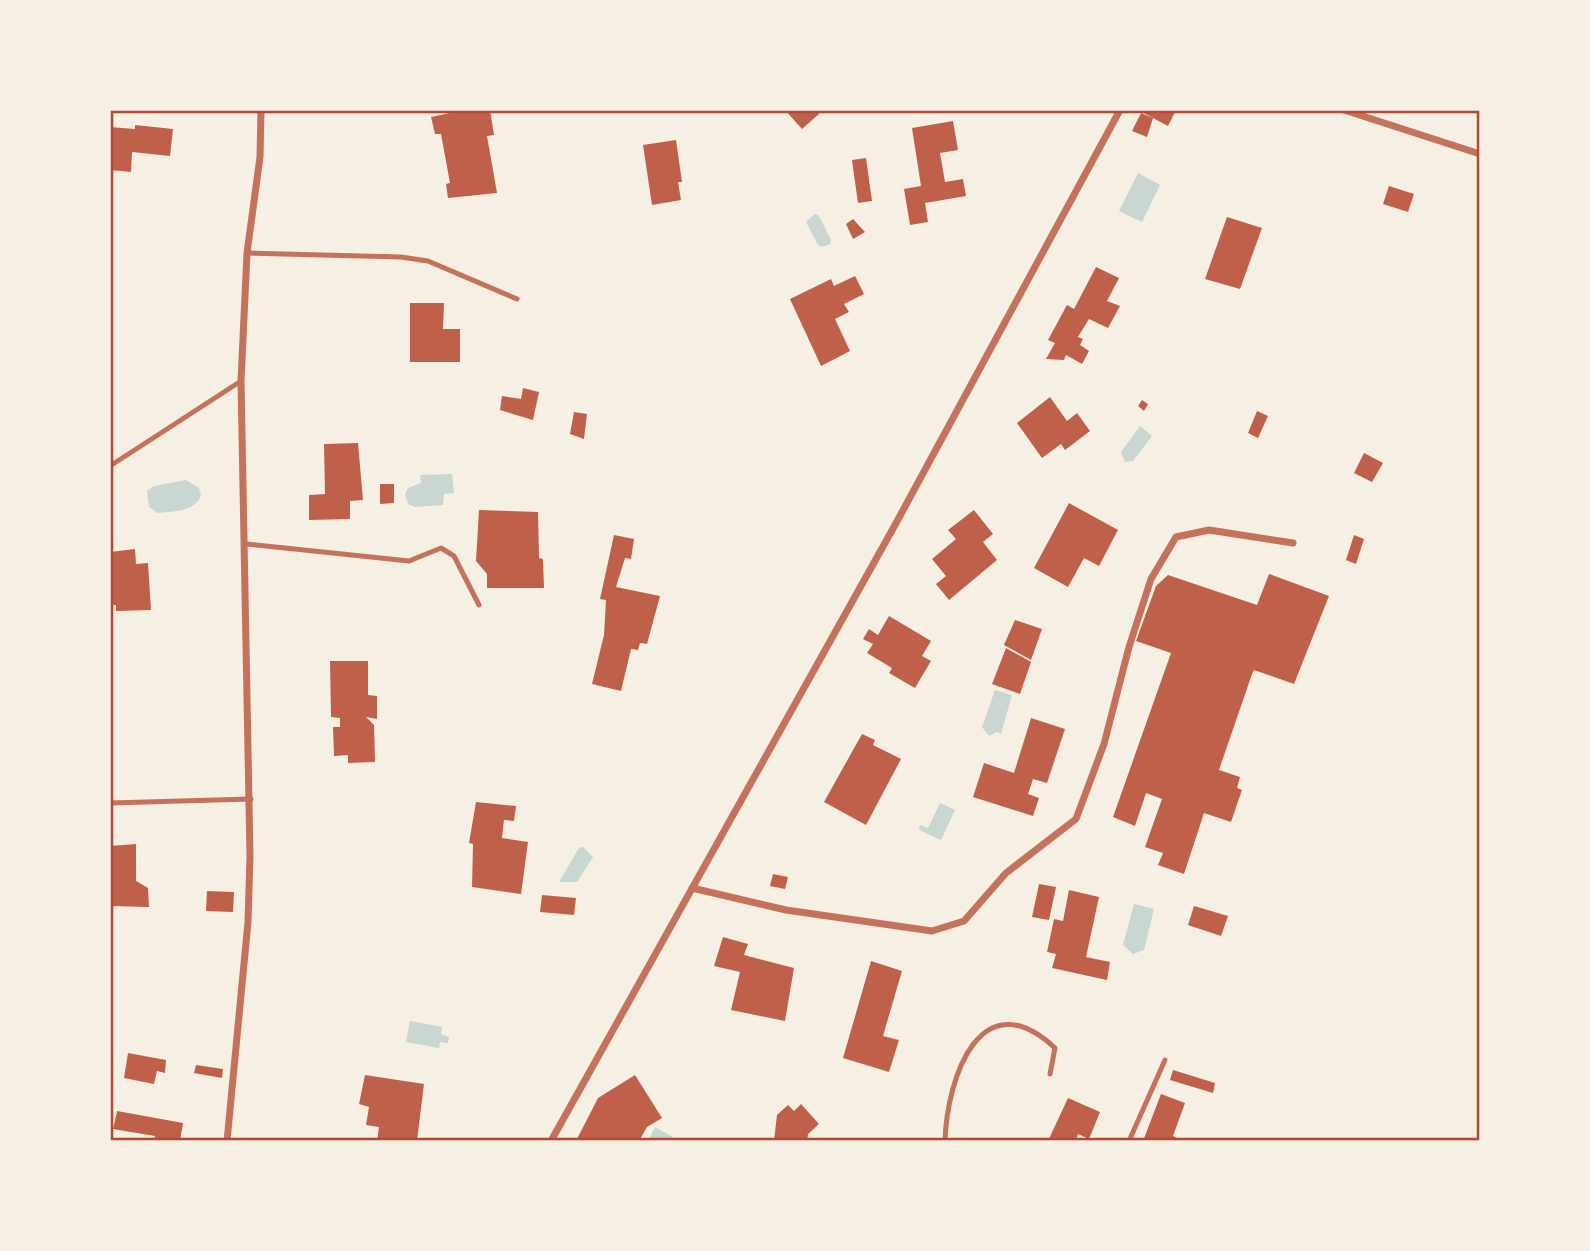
<svg xmlns="http://www.w3.org/2000/svg" width="1590" height="1251" viewBox="0 0 1590 1251" font-family="Helvetica,sans-serif">
  <style>
    .water { fill: #c9d6d2 }
    .building { fill: #bf614a }
    .lines { fill: none; stroke-linecap: round; stroke-linejoin: round }
    .service { stroke: #c5725c; stroke-width: 5 }
    .minor { stroke: #c5725c; stroke-width: 7 }
    .neatline { fill: none; stroke: #b5482f; stroke-width: 2.5 }
  </style>
  <rect width="100%" height="100%" fill="#f6efe4"/>
  <g class="water">
    <path d="M1138 173 1160 185 1142 222 1119 211Z"/>
    <path d="M815 214 819 216 831 240 830 244 822 247 818 245 806 222Z"/>
    <path d="M1140 426 1152 436 1133 461 1125 462 1121 452Z"/>
    <path d="M452 474 454 493 444 494 443 505 415 507 408 504 405 494 408 488 421 483 420 475Z"/>
    <path d="M186 480 199 488 201 496C193 512 175 511 158 513L149 507 147 491 154 486Z"/>
    <path d="M995 690 1012 695 1001 734 997 732 989 736 982 727Z"/>
    <path d="M940 803 955 810 941 840 919 830 920 825 928 828Z"/>
    <path d="M583 847 593 857 577 882H559L579 848Z"/>
    <path d="M1134 904 1154 909 1144 950 1133 954 1123 945Z"/>
    <path d="M410 1021 442 1027 441 1034 449 1037 448 1043 440 1042 439 1048 406 1042Z"/>
    <path d="M655 1127 673 1137 671 1141H648Z"/>
  </g>
  <g class="building">
    <path d="M464 110H490L494 135 487 136 497 193 448 198 446 184 450 183 441 134H435L431 117Z"/>
    <path d="M785 110H816L819 114 802 129Z"/>
    <path d="M1138 110H1176L1168 126Z"/>
    <path d="M1141 113 1153 118 1147 137 1132 131Z"/>
    <path d="M953 121 958 150 940 153 945 182 963 179 966 196 925 203 928 222 910 225 904 189 921 186 912 128Z"/>
    <path d="M135 125 173 129 170 156 132 152 131 172 110 170V127L135 129Z"/>
    <path d="M676 140 682 182H678L681 200 652 205 643 145Z"/>
    <path d="M866 158 872 201 858 203 852 160Z"/>
    <path d="M1389 186 1414 194 1408 212 1383 204Z"/>
    <path d="M1227 217 1262 228 1240 289 1205 279Z"/>
    <path d="M853 219 865 232 853 239 846 224Z"/>
    <path d="M1096 267 1119 278 1107 301 1120 306 1108 328 1089 319 1078 337 1083 339 1080 345 1089 351 1082 364 1066 355 1064 360 1046 359 1055 343 1048 340 1067 305 1074 309Z"/>
    <path d="M855 276 864 294 844 304 849 312 835 319 850 351 821 366 790 299 831 279 834 286Z"/>
    <path d="M410 303H444L443 329H460V362H410Z"/>
    <path d="M523 388 539 392 533 420 500 410 502 396 521 399Z"/>
    <path d="M110 392 113 411H110Z"/>
    <path d="M1050 397 1067 421 1077 413 1090 431 1065 450 1061 444 1042 458 1017 423Z"/>
    <path d="M1142 400 1148 404 1144 411 1138 406Z"/>
    <path d="M1257 411 1268 416 1258 438 1248 433Z"/>
    <path d="M574 412 587 414 584 439 570 434Z"/>
    <path d="M358 443 363 500 350 501V519L309 520V495L325 494 324 444Z"/>
    <path d="M1364 453 1383 463 1372 482 1354 473Z"/>
    <path d="M380 484H394V503L380 504Z"/>
    <path d="M1069 503 1118 530 1099 566 1084 558 1068 587 1034 568Z"/>
    <path d="M479 510 538 512 539 558 543 559 544 588H487V574L476 561Z"/>
    <path d="M974 510 993 534 983 542 997 560 949 600 936 584 946 576 932 559 956 539 948 530Z"/>
    <path d="M614 535 634 539 631 559 625 558 616 587 660 596 647 644 640 643 638 650 631 649 621 691 592 684 604 635 606 600 600 599Z"/>
    <path d="M1354 535 1364 539 1356 564 1346 560Z"/>
    <path d="M135 549 136 564 148 563 151 610 116 611V605H110V552Z"/>
    <path d="M1269 574 1329 596 1294 684 1254 670 1252 674 1219 770 1240 777 1237 788 1242 790 1231 822 1204 813 1184 874 1158 865 1163 853 1145 847 1162 799 1146 793 1135 826 1113 817 1171 653 1136 641 1156 586 1168 575 1257 605Z"/>
    <path d="M889 616 931 641 922 656 931 661 915 688 889 673 892 668 867 653 873 644 863 639 869 629 878 635Z"/>
    <path d="M1015 620 1042 629 1031 660 1004 645Z"/>
    <path d="M1006 648 1031 662 1020 694 992 684Z"/>
    <path d="M330 661H368V695L377 696V719L366 717 374 725 375 762 348 763V755L334 756 333 727H340V718L331 717Z"/>
    <path d="M1031 718 1065 729 1047 783 1033 779 1028 794 1039 798 1033 816 973 797 984 763 1014 773Z"/>
    <path d="M862 734 875 740 873 745 901 759 866 825 824 802Z"/>
    <path d="M476 802 516 806 514 821 504 820 502 838 528 842 521 894 472 887 473 844 469 843Z"/>
    <path d="M136 844V881L148 888 149 907 110 906V846Z"/>
    <path d="M773 874 788 877 785 889 770 886Z"/>
    <path d="M1039 884 1056 887 1049 920 1032 917Z"/>
    <path d="M1069 890 1099 897 1086 957 1110 962 1107 980 1052 968 1056 954 1047 952 1054 919 1063 921Z"/>
    <path d="M207 891 234 892 233 912 206 911Z"/>
    <path d="M542 895 576 898 574 915 540 912Z"/>
    <path d="M1194 906 1228 916 1221 936 1188 925Z"/>
    <path d="M723 937 748 944 744 955 794 968 785 1021 731 1010 740 972 714 966Z"/>
    <path d="M871 961 902 971 883 1036 899 1040 889 1072 843 1058Z"/>
    <path d="M128 1053 166 1060 165 1073 157 1071 154 1084 124 1078Z"/>
    <path d="M196 1065 223 1069 222 1078 194 1073Z"/>
    <path d="M1173 1070 1215 1083 1213 1093 1170 1080Z"/>
    <path d="M365 1075 424 1084 417 1141H377L379 1127 366 1125 369 1107 359 1104Z"/>
    <path d="M635 1075 662 1118 647 1127 639 1141H576L598 1098Z"/>
    <path d="M1161 1094 1185 1103 1173 1136 1183 1141H1143Z"/>
    <path d="M1068 1098 1100 1112 1089 1139 1078 1134 1076 1141H1048Z"/>
    <path d="M801 1104 819 1124 808 1134 807 1141H774L777 1115 788 1105 794 1111Z"/>
    <path d="M117 1111 183 1123 180 1141H154L155 1136 113 1129Z"/>
  </g>
  <g class="lines">
    <g class="service">
      <path d="M247 253 401 257 428 261 517 299"/>
      <path d="M110 466 241 381"/>
      <path d="M247 544 409 561 441 548 454 556 479 605"/>
      <path d="M110 803 251 799"/>
      <path d="M945 1141C947 1077 981 979 1055 1048L1050 1074"/>
      <path d="M1129 1141 1165 1060"/>
    </g>
    <g class="minor">
      <path d="M1344 110 1480 154"/>
      <path d="M692 888 786 910 932 931 964 921 1006 873 1076 819 1104 744 1129 647 1151 579 1176 537 1209 530 1293 543"/>
      <path d="M227 1141 248 922 250 856 241 381 247 253 260 157 261 110"/>
      <path d="M551 1141 895 525 1120 110"/>
    </g>
  </g>
  <rect width="1590" height="1251" fill="none" stroke="#f6efe4" stroke-width="224"/>
  <rect x="112" y="112" width="1366" height="1027" class="neatline"/>
</svg>
